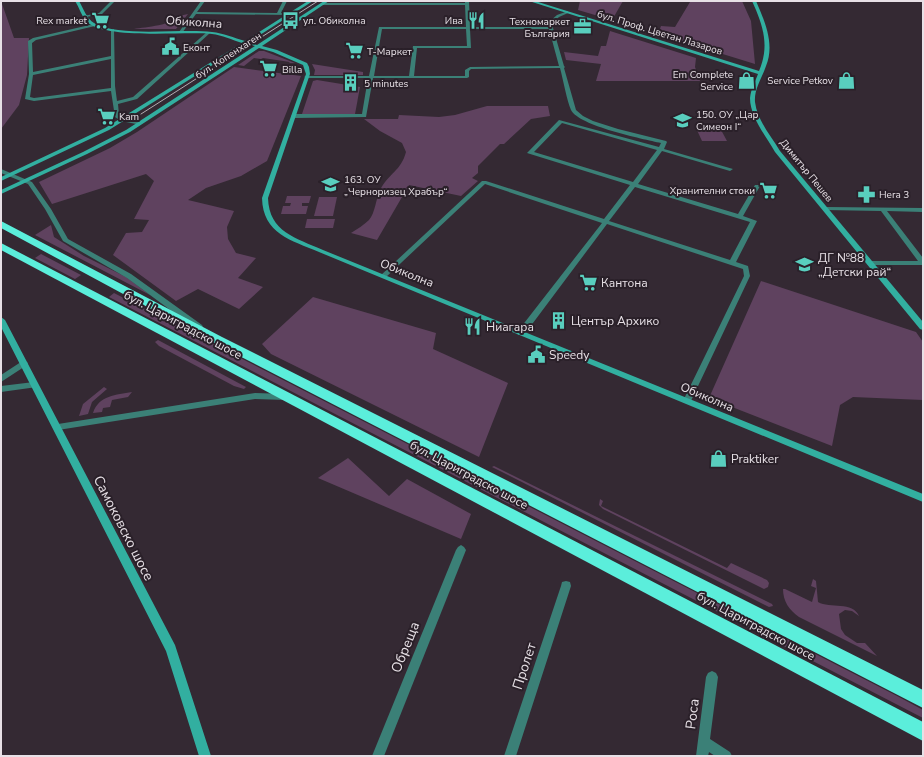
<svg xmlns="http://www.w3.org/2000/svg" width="924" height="757" viewBox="0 0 924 757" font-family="'Nunito Sans',sans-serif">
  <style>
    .green { fill: #5f425f }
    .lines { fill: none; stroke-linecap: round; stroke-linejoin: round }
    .street { fill: #3b8077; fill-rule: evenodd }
    .secondary { fill: #32afa0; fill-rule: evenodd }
    .highway { fill: #5beedb; fill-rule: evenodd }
    .tram { stroke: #b3abb2; stroke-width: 1 }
    .labels { text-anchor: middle; stroke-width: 4; stroke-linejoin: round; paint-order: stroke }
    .far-poi-label { font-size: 10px; fill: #e7e0e6; stroke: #2a2029; text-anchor: start }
    .far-street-label { font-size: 10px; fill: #e7e0e6; stroke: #2a2029 }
    .street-label { font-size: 12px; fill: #e7e0e6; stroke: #2a2029 }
    .poi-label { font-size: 12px; fill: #e7e0e6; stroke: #2a2029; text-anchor: start }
    .near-street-label { font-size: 14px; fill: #e7e0e6; stroke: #2a2029 }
  </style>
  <rect width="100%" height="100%" fill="#342933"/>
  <g class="green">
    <path d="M1 1 14 38H29L27 75 19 105 1 129Z"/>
    <path d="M580 1H623L612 20 578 10Z"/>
    <path d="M684 1H742L751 21 755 64 658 34 661 26 675 27 690 2Z"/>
    <path d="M188 14 176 29H134C146 27 173 25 179 16Z"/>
    <path d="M610 31 696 58 695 67 700 81H596L601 64 566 60 564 52 598 56 601 46H606Z"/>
    <path d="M259 51H264L295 63H289L290 62 263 58 261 59 254 58 244 66 238 65Z"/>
    <path d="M312 64 363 72V75H314L315 70Z"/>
    <path d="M234 67 301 76 267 161 241 176 206 188 188 200 234 211 227 227 228 239 236 253 256 258 238 278 263 287 239 309 198 289 176 301 113 255 126 233 142 232 149 220 134 219 154 181 146 174 52 204 39 182 110 148 137 132Z"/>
    <path d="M317 80 360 87 355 114H302L313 81Z"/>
    <path d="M487 106H548L550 116 531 119 504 144H500L478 166V173L472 178 478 181 461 196 409 185 377 240 351 233C357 229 364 225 369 220 375 213 376 199 380 190 389 173 401 171 406 152L402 143 380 131 364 119H398L399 115 439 117 455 115Z"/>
    <path d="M696 128H720L727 141H702Z"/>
    <path d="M287 196H311L309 203H302V206H308L306 214H281L283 206H290L291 203H285Z"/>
    <path d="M319 197H337L333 216H314Z"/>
    <path d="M307 219H335L333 228H305Z"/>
    <path d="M51 225 54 237 84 256 126 277 150 295 35 235Z"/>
    <path d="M41 254 81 275 75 279 35 258Z"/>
    <path d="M761 281 916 332 923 342V400L853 397 840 405 832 446 709 398Z"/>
    <path d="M114 293 899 697 923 710V718L109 297Z"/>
    <path d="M313 297 436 333 433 349 508 383 479 457 271 354 262 344Z"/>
    <path d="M158 340 246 387 244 389 234 386 159 346 155 342Z"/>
    <path d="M104 387 107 389 92 402 88 414 79 416 83 404Z"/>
    <path d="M132 392 128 397 112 400 110 407 103 408 102 412 93 413C99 395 116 395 132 392Z"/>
    <path d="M348 458 389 496 407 479 471 514 461 539 318 478Z"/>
    <path d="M494 466 772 604 773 606 769 607 492 467Z"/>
    <path d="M600 499 603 501 601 506 727 568 731 563 767 580 769 583 768 587 764 589 603 509 599 505Z"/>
    <path d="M813 579 816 581 818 602C830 609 853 601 859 616L852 611 845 610 839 614 841 629 845 635 857 643H865L877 656 799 617C789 610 783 601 783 589H785L812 602 816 588 811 586Z"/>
  </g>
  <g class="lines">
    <g class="street">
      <path d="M111 1H115L101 15 85 17 83 16 99 13Z"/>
      <path d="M201 1H205L197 12 277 13 283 1H287L281 13 292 14 290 15 196 14 182 33H180L179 32Z"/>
      <path d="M465 1H469L470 27H549V22L557 15 568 11V13L559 17 553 22V28L564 66 565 67 564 68 576 110 583 116 593 121 618 129 666 141 667 142 664 149 733 169 730 171 662 151 638 184 738 214 755 185H759L760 186 743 216 757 221 736 262 748 266 750 276 690 403H684L683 401 744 276 743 269 607 224 524 335H518L517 333 518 331 602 223 485 184 385 278H383L380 276 482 181H486L604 219 630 185 527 153 559 120 659 147 661 143C643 139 579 126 571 110 567 101 563 79 560 68L471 69 469 71V77L467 78H373L366 117 294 118 291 116 294 114H362L368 78H306L304 77 306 76H369L379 27H466L465 5H322L321 3H465ZM382 29H466L467 46H413L409 76H374ZM470 29H549L559 66 470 67 465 70V76H414L417 48H471ZM562 123 657 150 633 182 534 152ZM635 187 750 222 730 260 609 221Z"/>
      <path d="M94 24 95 26 36 40 32 43 33 72 111 56V30L114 29 115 86 117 101 133 97 207 32 210 33 137 99 118 104 119 115 125 119 141 123V125L121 121 115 117 111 91 34 101 25 99 29 74 28 41 33 38ZM111 59V88L34 98 30 97 33 75Z"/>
      <path d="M1 169 32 182 51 209 68 239 131 274 202 325 203 327 202 329H196L127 278 63 241 45 209 28 184 1 173Z"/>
      <path d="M827 207 923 208V212L887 211 923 258V265H868L867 263 870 261H918L881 211 825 210V208Z"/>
      <path d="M24 360 28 363 27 365 1 382V375Z"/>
      <path d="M34 382 37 383 38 385 37 387 1 392V386Z"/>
      <path d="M255 393 286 394 289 395 290 397 289 399 286 400 255 399 58 430 55 429 54 427 55 425 58 424Z"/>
      <path d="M461 545 464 547 466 550 384 756H372L456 550 458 547Z"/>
      <path d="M566 581 570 582 571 586 516 756H504L561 586 562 582Z"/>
      <path d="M712 671 716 673 718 677 710 739 730 752 732 756H715L709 752 708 756H696L706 677 708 673Z"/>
    </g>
    <g class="secondary">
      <path d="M75 1H79C83 8 87 19 94 23 121 38 181 28 212 32 223 33 234 38 245 41L308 1H313L249 42 257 45 324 1H329L262 46 277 50 307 63 309 67 310 74 268 198C269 232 296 238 323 250L923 494V502L319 252C291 240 263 234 262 198L306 74 303 65 273 52 259 48 130 132 87 154 1 194V190L83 152 126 130 255 46 246 44 109 130 1 181V177L105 128 242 43C232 40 222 35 212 34 184 31 107 40 87 22 82 17 79 7 75 1Z"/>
      <path d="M529 1H535L759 71C770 46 763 25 752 1H756C765 22 775 44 766 66 762 78 754 89 755 102 757 120 771 136 780 151L923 322V330L920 329 775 152C766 136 750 117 750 98 751 89 755 82 758 74Z"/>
      <path d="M1 317 5 320 175 645 211 756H199L166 651 1 327Z"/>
    </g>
    <g class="highway">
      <path d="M1 221 222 337 923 690V708L214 343 1 228Z"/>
      <path d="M1 243 923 722V741L1 250Z"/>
    </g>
    <path class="tram" d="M141 114 318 1"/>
  </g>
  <defs>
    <symbol id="supermarket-bare" viewBox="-9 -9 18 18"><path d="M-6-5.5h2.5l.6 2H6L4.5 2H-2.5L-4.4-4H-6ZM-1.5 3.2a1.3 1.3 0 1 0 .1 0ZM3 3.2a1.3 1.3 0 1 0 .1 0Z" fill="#59cebe" stroke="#2a2029" stroke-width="2.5" paint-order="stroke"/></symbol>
    <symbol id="bus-bare" viewBox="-9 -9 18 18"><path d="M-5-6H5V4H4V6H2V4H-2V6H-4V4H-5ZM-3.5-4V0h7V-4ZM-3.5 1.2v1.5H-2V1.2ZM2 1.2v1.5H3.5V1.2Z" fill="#59cebe" stroke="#2a2029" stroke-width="2.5" paint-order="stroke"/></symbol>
    <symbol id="restaurant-bare" viewBox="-9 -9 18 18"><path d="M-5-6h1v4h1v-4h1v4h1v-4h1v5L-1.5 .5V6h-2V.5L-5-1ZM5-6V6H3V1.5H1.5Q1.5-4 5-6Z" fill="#59cebe" stroke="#2a2029" stroke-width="2.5" paint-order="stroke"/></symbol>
    <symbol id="office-bare" viewBox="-9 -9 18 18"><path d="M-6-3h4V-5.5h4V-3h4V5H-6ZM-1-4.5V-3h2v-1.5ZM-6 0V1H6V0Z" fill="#59cebe" stroke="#2a2029" stroke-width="2.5" paint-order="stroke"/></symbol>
    <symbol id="civic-bare" viewBox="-9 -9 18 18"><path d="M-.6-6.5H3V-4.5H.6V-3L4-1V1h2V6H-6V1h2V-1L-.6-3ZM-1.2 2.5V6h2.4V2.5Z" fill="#59cebe" stroke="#2a2029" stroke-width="2.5" paint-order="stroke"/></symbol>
    <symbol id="shop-bare" viewBox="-9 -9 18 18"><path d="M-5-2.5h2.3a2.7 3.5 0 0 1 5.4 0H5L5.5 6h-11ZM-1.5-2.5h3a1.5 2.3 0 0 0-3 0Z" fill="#59cebe" stroke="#2a2029" stroke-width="2.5" paint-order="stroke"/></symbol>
    <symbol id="building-bare" viewBox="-9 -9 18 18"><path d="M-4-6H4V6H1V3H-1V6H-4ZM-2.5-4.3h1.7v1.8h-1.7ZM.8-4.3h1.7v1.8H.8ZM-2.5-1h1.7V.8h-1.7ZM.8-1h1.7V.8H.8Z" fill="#59cebe" stroke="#2a2029" stroke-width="2.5" paint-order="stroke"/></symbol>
    <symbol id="school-bare" viewBox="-9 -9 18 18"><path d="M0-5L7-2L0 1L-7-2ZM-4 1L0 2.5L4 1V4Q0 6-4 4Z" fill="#59cebe" stroke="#2a2029" stroke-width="2.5" paint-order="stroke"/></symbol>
    <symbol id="pharmacy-bare" viewBox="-9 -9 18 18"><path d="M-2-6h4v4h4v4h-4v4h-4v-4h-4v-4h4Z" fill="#59cebe" stroke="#2a2029" stroke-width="2.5" paint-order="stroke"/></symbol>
  </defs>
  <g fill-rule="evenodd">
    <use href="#supermarket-bare" x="88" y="8" width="25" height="25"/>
    <use href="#bus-bare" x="278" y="8" width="25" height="25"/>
    <use href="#restaurant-bare" x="464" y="8" width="25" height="25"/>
    <use href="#office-bare" x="570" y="14" width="25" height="25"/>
    <use href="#civic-bare" x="158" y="34" width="25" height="25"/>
    <use href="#supermarket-bare" x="342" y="38" width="25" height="25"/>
    <use href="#supermarket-bare" x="256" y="56" width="25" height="25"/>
    <use href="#shop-bare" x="734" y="68" width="25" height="25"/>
    <use href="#shop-bare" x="834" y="68" width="25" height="25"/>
    <use href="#building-bare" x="338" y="70" width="25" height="25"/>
    <use href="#supermarket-bare" x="94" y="104" width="25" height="25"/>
    <use href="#school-bare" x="670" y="108" width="25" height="25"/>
    <use href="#school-bare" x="318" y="172" width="25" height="25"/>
    <use href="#supermarket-bare" x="756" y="178" width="25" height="25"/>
    <use href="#pharmacy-bare" x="854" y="182" width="25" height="25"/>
    <use href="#school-bare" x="792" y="252" width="25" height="25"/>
    <use href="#supermarket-bare" x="576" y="270" width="25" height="25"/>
    <use href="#building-bare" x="546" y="308" width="25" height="25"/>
    <use href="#restaurant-bare" x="460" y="314" width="25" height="25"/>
    <use href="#civic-bare" x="524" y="342" width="25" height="25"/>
    <use href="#shop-bare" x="706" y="446" width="25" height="25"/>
  </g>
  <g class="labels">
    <g class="far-poi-label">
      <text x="87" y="24" text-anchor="end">Rex market</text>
      <text x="303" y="24">ул. Обиколна</text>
      <text x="463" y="24" text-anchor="end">Ива</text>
      <text x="570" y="25" text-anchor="end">Техномаркет<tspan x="570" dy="12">България</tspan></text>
      <text x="183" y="51">Еконт</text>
      <text x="367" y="55">Т-Маркет</text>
      <text x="282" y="73">Billa</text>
      <text x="733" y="78" text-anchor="end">Em Complete<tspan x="733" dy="12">Service</tspan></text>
      <text x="833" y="84" text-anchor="end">Service Petkov</text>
      <text x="364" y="87">5 minutes</text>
      <text x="696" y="118">150. ОУ „Цар<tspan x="696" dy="12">Симеон I“</tspan></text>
      <text x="119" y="120">Kam</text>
      <text x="344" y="183">163. ОУ<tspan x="344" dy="12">„Черноризец Храбър“</tspan></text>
      <text x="755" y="194" text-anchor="end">Хранителни стоки</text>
      <text x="879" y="198">Hera 3</text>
    </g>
    <g class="far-street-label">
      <text transform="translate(660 32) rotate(17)" y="4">бул. Проф. Цветан Лазаров</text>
      <text transform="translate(228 55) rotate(-33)" y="4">бул. Копенхаген</text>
      <text transform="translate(807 170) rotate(51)" y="4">Димитър Пешев</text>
    </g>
    <g class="street-label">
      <text transform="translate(194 22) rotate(4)" y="4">Обиколна</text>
      <text transform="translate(407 273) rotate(22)" y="4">Обиколна</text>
      <text transform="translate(183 325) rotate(28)" y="4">бул. Цариградско шосе</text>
      <text transform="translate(707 397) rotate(23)" y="4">Обиколна</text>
      <text transform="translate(469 475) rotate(28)" y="4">бул. Цариградско шосе</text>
      <text transform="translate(756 626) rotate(28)" y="4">бул. Цариградско шосе</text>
    </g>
    <g class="poi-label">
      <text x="818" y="262">ДГ №88<tspan x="818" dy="14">„Детски рай“</tspan></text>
      <text x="601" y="287">Кантона</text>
      <text x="571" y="325">Център Архико</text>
      <text x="486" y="331">Ниагара</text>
      <text x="549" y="359">Speedy</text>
      <text x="731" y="463">Praktiker</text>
    </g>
    <g class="near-street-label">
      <text transform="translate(124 528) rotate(63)" y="5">Самоковско шосе</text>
      <text transform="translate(405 647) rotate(-68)" y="5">Обреща</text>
      <text transform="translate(524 666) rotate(-72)" y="5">Пролет</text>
      <text transform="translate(692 714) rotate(-83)" y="5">Роса</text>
    </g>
  </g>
  <rect width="924" height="757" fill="none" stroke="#e7e0e6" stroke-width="4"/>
</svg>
